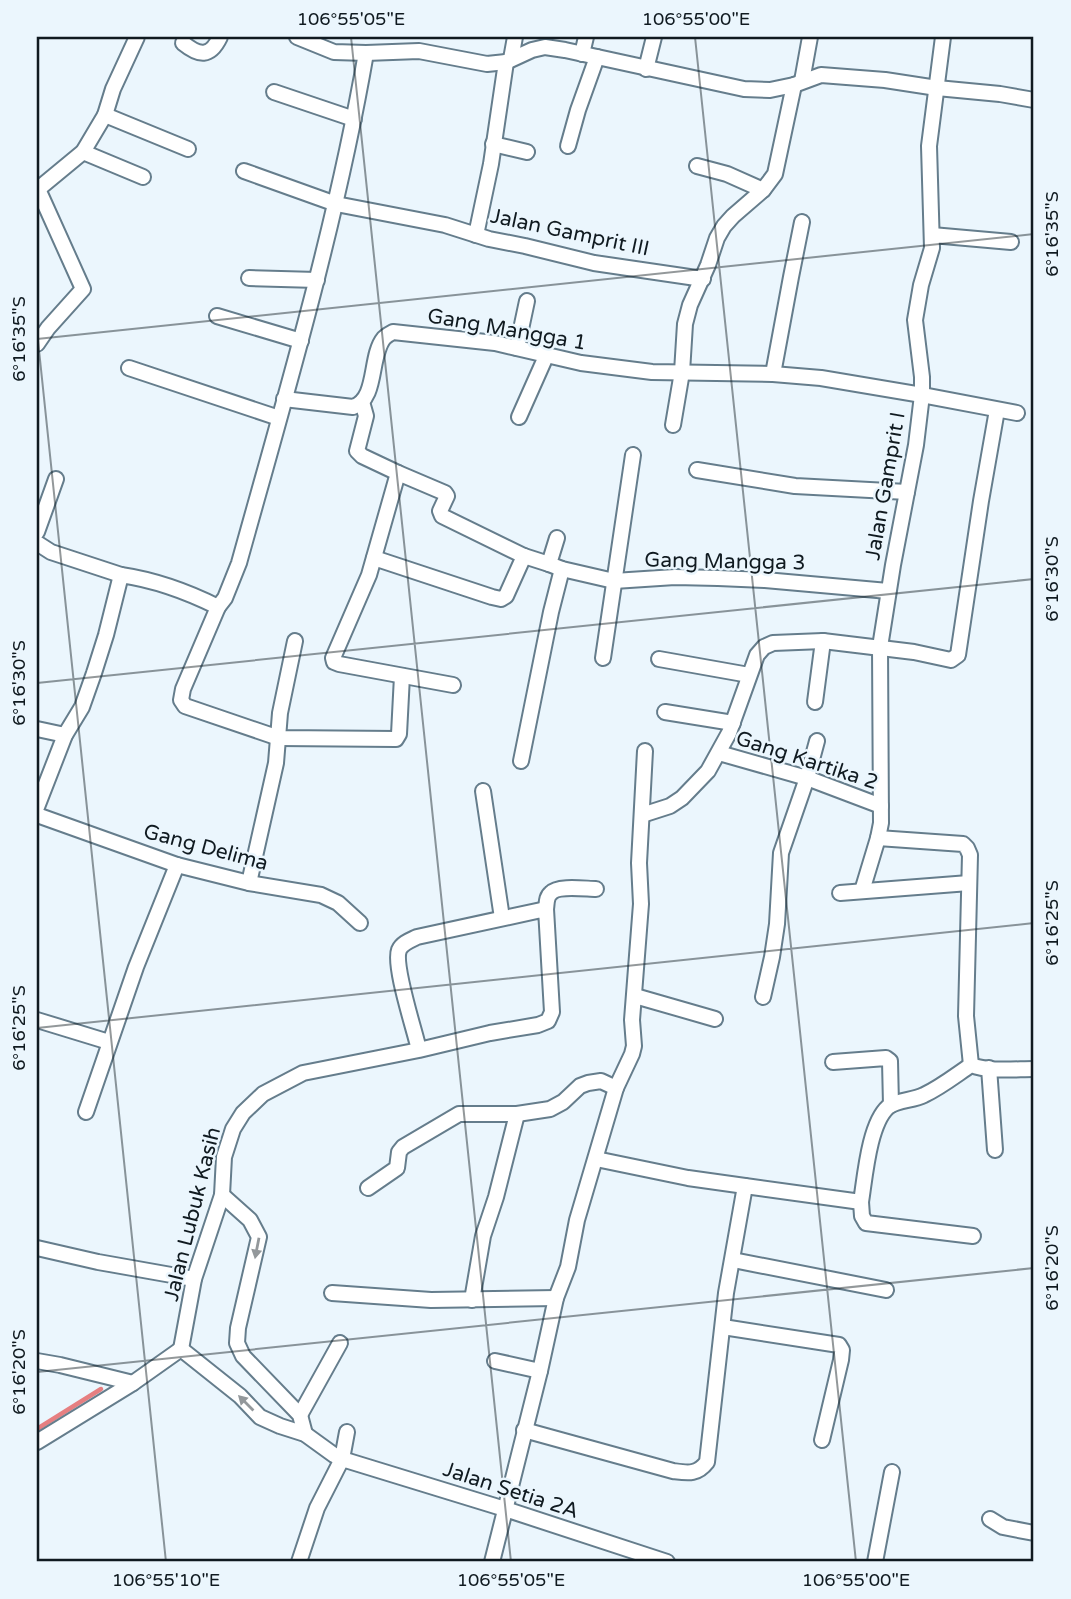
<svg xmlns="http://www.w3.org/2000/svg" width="1071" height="1599" viewBox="0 0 1071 1599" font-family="'Varela Round',sans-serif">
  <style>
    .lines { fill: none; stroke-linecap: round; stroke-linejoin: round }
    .stream { stroke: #e67f81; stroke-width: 4.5 }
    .minor-casing { stroke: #657d8c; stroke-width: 18 }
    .minor { stroke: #fff; stroke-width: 14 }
    .oneway { fill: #93989b }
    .ticks { fill: none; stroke: #101a20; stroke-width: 2; stroke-opacity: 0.45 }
    .labels { text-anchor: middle; stroke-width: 5; stroke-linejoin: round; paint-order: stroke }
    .street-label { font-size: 21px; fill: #101a20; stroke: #ebf6fd }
    .neatline { fill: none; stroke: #101a20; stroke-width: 2.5 }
    .ticks-label { font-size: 18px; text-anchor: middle; fill: #101a20 }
  </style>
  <rect width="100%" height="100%" fill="#ebf6fd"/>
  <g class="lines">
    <path class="stream" d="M37 1429 101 1389"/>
    <defs>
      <g id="minor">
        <path d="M297 37 334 52 366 53 419 51 487 64 506 62 532 50 545 47 565 50 744 89 770 90 794 85 821 75 885 80 937 88 1000 94 1034 100"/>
        <path d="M183 43C199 56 210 58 220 37"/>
        <path d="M582 54 586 37"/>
        <path d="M511 59 515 37"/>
        <path d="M646 69 654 37"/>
        <path d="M802 81 810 37"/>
        <path d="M274 92 354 119"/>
        <path d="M105 115 188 149"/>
        <path d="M493 144 527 152"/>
        <path d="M568 146 578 110 597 57"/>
        <path d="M83 152 143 177"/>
        <path d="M697 166 727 174 763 190"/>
        <path d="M244 171 336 204 445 225 489 239 525 246 594 263 703 279"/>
        <path d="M37 190 83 152 105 115 113 89 137 37"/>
        <path d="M476 235 491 164 506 62"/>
        <path d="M932 235 1011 242"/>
        <path d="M249 278 317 280"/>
        <path d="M217 316 301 341"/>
        <path d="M37 344 48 328 83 289 38 189"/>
        <path d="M517 348 527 301"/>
        <path d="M129 368 279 418"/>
        <path d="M773 374 791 277 802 222"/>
        <path d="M284 399 353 407C378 399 369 356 384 338 386 336 391 333 393 332L495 343 581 363 652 372 773 374 821 378 922 395 1017 413"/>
        <path d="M362 402 366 416 357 451 362 456 398 473 369 575 333 658 334 662 339 664 453 685"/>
        <path d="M519 417 547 354"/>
        <path d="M673 425 682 372 685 324 690 305 708 265 717 238 724 226 733 216 763 190 775 174 794 85"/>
        <path d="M697 470 795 486 907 492"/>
        <path d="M398 473 445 493 447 496 440 511 442 516 524 556 549 564"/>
        <path d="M37 532 56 479"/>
        <path d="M557 538 549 564 562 569 614 581 675 577 718 578 765 580 888 591"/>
        <path d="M37 543 51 552 121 575"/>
        <path d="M374 558 492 597 501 599 506 596 524 556"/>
        <path d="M218 607 183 689 181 700 185 706 279 738 396 739 399 734 402 676"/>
        <path d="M603 658 633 455"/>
        <path d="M659 659 749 675"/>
        <path d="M815 702 823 641"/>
        <path d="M665 712 733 723"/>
        <path d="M37 729 65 735"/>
        <path d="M719 753 807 778 881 806"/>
        <path d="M521 761 551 612 562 569"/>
        <path d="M483 791 502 918"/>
        <path d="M37 807 65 735 82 707 94 673 106 635 121 575C155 580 186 591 218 607L225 598 239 563C286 394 336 226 366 53"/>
        <path d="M37 815 177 865 249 883 321 895 338 903 360 923"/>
        <path d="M642 815 670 806 682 798 708 771 729 733 757 655 764 647 773 643 823 641 914 652 951 660 958 655 981 501 997 410"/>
        <path d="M878 838 963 844 967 848 970 855 966 1016 971 1065"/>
        <path d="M249 883 276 763 280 713 295 641"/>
        <path d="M862 891 878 838 881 823 880 647 893 565 916 445 922 395V377L915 320 921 285 932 248 929 146 943 37"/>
        <path d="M840 893 969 883"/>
        <path d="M546 909C547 903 546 897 551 893 558 885 586 889 596 889"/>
        <path d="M635 996 715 1019"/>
        <path d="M763 997 772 957 777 924 781 853 807 778 817 741"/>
        <path d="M37 1020 109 1042"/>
        <path d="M833 1062 886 1058 890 1061 891 1105"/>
        <path d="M989 1068 995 1150"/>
        <path d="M86 1112 136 967 177 865"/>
        <path d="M596 1159 688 1178 745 1186"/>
        <path d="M368 1188 397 1168 399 1152 403 1147 459 1114H517L550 1109 563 1102 580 1086 588 1083 601 1081 616 1088"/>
        <path d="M222 1195 250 1220 259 1237 238 1328 237 1343 243 1356 300 1415 305 1434"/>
        <path d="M861 1202 862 1216 866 1223 973 1236"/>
        <path d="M37 1248 98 1262 194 1279"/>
        <path d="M733 1260 886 1290"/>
        <path d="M332 1293 431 1300 556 1298"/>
        <path d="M472 1300 483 1236 496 1197 517 1114"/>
        <path d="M723 1327 839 1345 842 1350 841 1360 822 1440"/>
        <path d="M181 1349 194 1279 222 1195 224 1157 233 1129 243 1113 263 1094 303 1073 419 1050 490 1033 538 1025 548 1021 552 1012 546 909 417 937C411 940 402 943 399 950 393 966 415 1031 419 1050"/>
        <path d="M181 1349 240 1396 260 1417 280 1426 305 1434 334 1455 342 1459 505 1509 667 1562"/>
        <path d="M37 1361 60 1365 133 1383"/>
        <path d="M495 1361 540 1371"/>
        <path d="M300 1415 340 1343"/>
        <path d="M524 1430 673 1471C688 1473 697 1475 707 1462L726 1293 745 1186 861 1202C865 1177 869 1124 888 1107 898 1099 913 1101 924 1095 941 1087 956 1075 971 1065 989 1072 1015 1069 1034 1069"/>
        <path d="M37 1442 133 1383 181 1349"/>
        <path d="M990 1519 1003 1527 1034 1533"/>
        <path d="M299 1562 317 1508 342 1459 347 1432"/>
        <path d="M492 1562 540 1371 556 1298 568 1267 577 1220 616 1088 632 1054 634 1046 632 1020 641 904 639 863 645 751"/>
        <path d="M875 1562 892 1472"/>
      </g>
    </defs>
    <use href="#minor" class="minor-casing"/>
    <use href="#minor" class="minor"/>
  </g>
  <defs><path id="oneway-solid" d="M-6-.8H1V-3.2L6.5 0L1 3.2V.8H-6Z" transform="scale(1.75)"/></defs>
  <g class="oneway">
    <use href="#oneway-solid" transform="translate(257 1248) rotate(101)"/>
    <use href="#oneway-solid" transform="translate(246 1403) rotate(-135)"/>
  </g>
  <path class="ticks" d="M351 37 511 1562M695 37 856 1562M37 331 166 1562M37 339 1034 234M37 683 1034 579M37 1028 1034 923M37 1372 1034 1268"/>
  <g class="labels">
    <g class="street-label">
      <text transform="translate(570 232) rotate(12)" y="7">Jalan Gamprit III</text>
      <text transform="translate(507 329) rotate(10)" y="7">Gang Mangga 1</text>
      <text transform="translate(885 486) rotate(-80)" y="7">Jalan Gamprit I</text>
      <text transform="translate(725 561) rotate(1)" y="7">Gang Mangga 3</text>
      <text transform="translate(807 760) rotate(18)" y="7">Gang Kartika 2</text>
      <text transform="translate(206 847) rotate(15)" y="7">Gang Delima</text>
      <text transform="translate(192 1214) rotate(-76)" y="7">Jalan Lubuk Kasih</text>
      <text transform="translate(511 1490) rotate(18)" y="7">Jalan Setia 2A</text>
    </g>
  </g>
  <rect width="1071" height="1599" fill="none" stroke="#ebf6fd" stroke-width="77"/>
  <rect x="38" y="38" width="994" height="1522" class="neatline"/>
  <g class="ticks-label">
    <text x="351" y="25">106°55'05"E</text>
    <text x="696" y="25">106°55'00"E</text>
    <text transform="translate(1052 234) rotate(-90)" y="6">6°16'35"S</text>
    <text transform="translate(19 339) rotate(-90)" y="6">6°16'35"S</text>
    <text transform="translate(1052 579) rotate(-90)" y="6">6°16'30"S</text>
    <text transform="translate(19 683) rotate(-90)" y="6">6°16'30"S</text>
    <text transform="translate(1052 923) rotate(-90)" y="6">6°16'25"S</text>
    <text transform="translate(19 1028) rotate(-90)" y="6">6°16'25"S</text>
    <text transform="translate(1052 1268) rotate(-90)" y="6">6°16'20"S</text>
    <text transform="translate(19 1372) rotate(-90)" y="6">6°16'20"S</text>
    <text x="166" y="1586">106°55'10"E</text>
    <text x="511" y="1586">106°55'05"E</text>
    <text x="856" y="1586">106°55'00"E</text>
  </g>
</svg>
